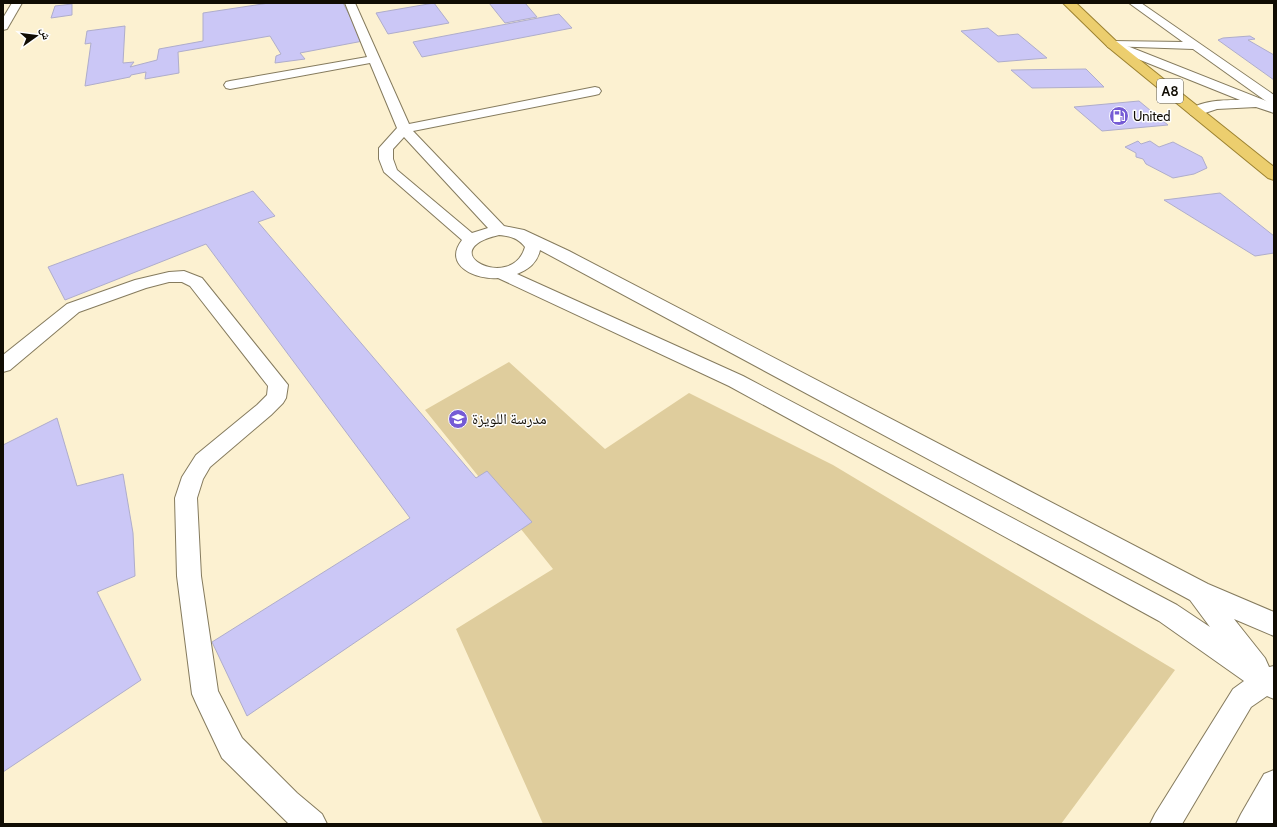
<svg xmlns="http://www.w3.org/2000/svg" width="1277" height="827" viewBox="0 0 1277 827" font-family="Cabin,'Noto Naskh Arabic',sans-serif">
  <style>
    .green { fill: #dfcd9d }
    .building { fill: #cbc7f6; stroke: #afadcb }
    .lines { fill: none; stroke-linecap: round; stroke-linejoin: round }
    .service-casing { stroke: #857b5e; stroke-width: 2 }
    .minor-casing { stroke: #857b5e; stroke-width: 2 }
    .trunk-casing { stroke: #9c8231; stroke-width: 2 }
    .service { fill: #fff; fill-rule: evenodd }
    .minor { fill: #fff; fill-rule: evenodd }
    .trunk { fill: #ecce6e; fill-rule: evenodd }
    .labels { text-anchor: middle; stroke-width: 3; stroke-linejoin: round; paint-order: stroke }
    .far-poi-label { font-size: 13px; fill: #100c03; stroke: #fefefe; text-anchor: start }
    .shield { fill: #fefefe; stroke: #57554e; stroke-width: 1 }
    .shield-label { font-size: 14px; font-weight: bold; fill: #100c03 }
    .poi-label { font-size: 15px; fill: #100c03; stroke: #fefefe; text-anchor: start }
  </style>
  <rect width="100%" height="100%" fill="#fcf1d1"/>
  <path class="green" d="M509 362 605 449 689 393 833 465 1175 670 1061 824H543L456 629 553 569 425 410Z"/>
  <g class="building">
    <path d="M269 3H343L363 41 300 53 305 59 275 63 276 56 281 54 270 36 178 52 179 73 145 79 146 72 131 75 130 77 85 86 91 43 85 44 87 31 125 26 123 63 134 62 130 67 157 60 159 49 203 41V13Z"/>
    <path d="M434 3 449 23 388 34 376 13Z"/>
    <path d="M489 3H525L537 17 505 23Z"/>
    <path d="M72 4V15L51 18 55 6Z"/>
    <path d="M559 14 572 28 422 57 413 42Z"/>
    <path d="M988 28 998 36 1018 34 1047 58 998 62 961 31Z"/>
    <path d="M1250 36 1255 39 1248 40 1274 55V80L1218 40 1223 38Z"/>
    <path d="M1086 69 1104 87 1032 88 1011 70Z"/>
    <path d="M1139 101 1168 125 1102 131 1074 107Z"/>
    <path d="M1138 141 1141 144 1150 141 1159 147 1173 142 1202 157 1207 168 1194 174 1173 178 1146 164 1143 159 1136 157V153L1125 147Z"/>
    <path d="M253 191 275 216 258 222 476 478 487 471 532 522 247 716 212 642 410 518 206 244 65 300 48 267Z"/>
    <path d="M1220 193 1274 236V253L1255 256 1164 200Z"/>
    <path d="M57 418 77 486 123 474 133 533 135 576 97 592 141 680 3 772V445Z"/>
  </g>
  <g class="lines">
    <defs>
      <g id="service">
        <path d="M12 3H22L7 29 3 30V18Z"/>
        <path d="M345 3H355L409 124 595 87 599 88 601 91 599 94 595 95 413 131 504 226 524 230 569 251 1208 584 1274 612V636L1234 619 1265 658 1269 667 1274 666V699L1267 696 1251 707 1182 824H1150L1155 814 1233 689 1244 681 1159 621 729 386 498 278C477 280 442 266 462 240L384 172 379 159V148L397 128 370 63 230 89 226 88 224 85 226 82 230 81 367 57ZM404 137 488 228 472 233 397 170 393 159V149ZM499 235C510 236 518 238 525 247 512 293 430 251 499 235ZM540 250 1190 600 1210 627 1177 605 743 376 517 274C529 269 537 263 540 250Z"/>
        <path d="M1129 3H1141L1274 95V105L1270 104 1193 49 1108 46 1106 44 1108 42 1112 41 1183 42Z"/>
        <path d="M184 271 202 278 288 385 286 398 283 403 271 415 210 467 203 479 197 498 201 576 218 691 242 738 297 793 322 814 327 824H289L222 758 196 703 192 694 177 576 175 498 182 477 196 455 257 405 267 395 268 386 190 286 182 282H169L146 288 79 312 10 370 3 372V355L67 304 135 280 169 272Z"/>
        <path d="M1274 770V824H1236L1241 814 1264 774Z"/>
      </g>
      <path id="minor" d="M1112 40 1274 104V113L1256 107 1217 109 1196 116 1191 115 1189 112C1197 100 1226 100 1240 100L1108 47 1106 44 1108 41Z"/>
      <path id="trunk" d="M1063 3H1076L1116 41 1274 167V180L1268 178 1108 47Z"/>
    </defs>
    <use href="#service" class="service-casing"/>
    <use href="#minor" class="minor-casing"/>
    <use href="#trunk" class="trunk-casing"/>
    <use href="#service" class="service"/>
    <use href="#minor" class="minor"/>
    <use href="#trunk" class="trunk"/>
  </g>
  <defs>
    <symbol id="fuel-disc" viewBox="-11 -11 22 22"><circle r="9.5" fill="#755bd5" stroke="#fefefe"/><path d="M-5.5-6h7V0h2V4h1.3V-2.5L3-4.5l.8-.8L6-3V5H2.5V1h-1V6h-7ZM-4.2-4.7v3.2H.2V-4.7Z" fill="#fff"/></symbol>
    <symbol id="university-disc" viewBox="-11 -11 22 22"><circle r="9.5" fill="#755bd5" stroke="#fefefe"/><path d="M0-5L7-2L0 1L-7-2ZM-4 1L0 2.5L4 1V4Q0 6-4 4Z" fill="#fff"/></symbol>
  </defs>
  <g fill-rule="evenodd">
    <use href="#fuel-disc" x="1108" y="105" width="22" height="22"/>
    <use href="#university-disc" x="447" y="408" width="22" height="22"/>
  </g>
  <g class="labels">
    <g class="far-poi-label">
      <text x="1133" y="121">United</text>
    </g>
    <rect class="shield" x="1157" y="79" width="26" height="24" rx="3"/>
    <g class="shield-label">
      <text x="1170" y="96">A8</text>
    </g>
    <g class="poi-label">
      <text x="472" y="424">مدرسة اللويزة</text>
    </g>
  </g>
  <rect width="1277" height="827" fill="none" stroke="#100c03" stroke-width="8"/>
  <g transform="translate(36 36) rotate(76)" stroke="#fefefe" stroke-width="3" paint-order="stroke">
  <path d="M0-3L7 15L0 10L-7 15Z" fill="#100c03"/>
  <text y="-6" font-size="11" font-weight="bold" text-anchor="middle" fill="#100c03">ش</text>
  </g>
</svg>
